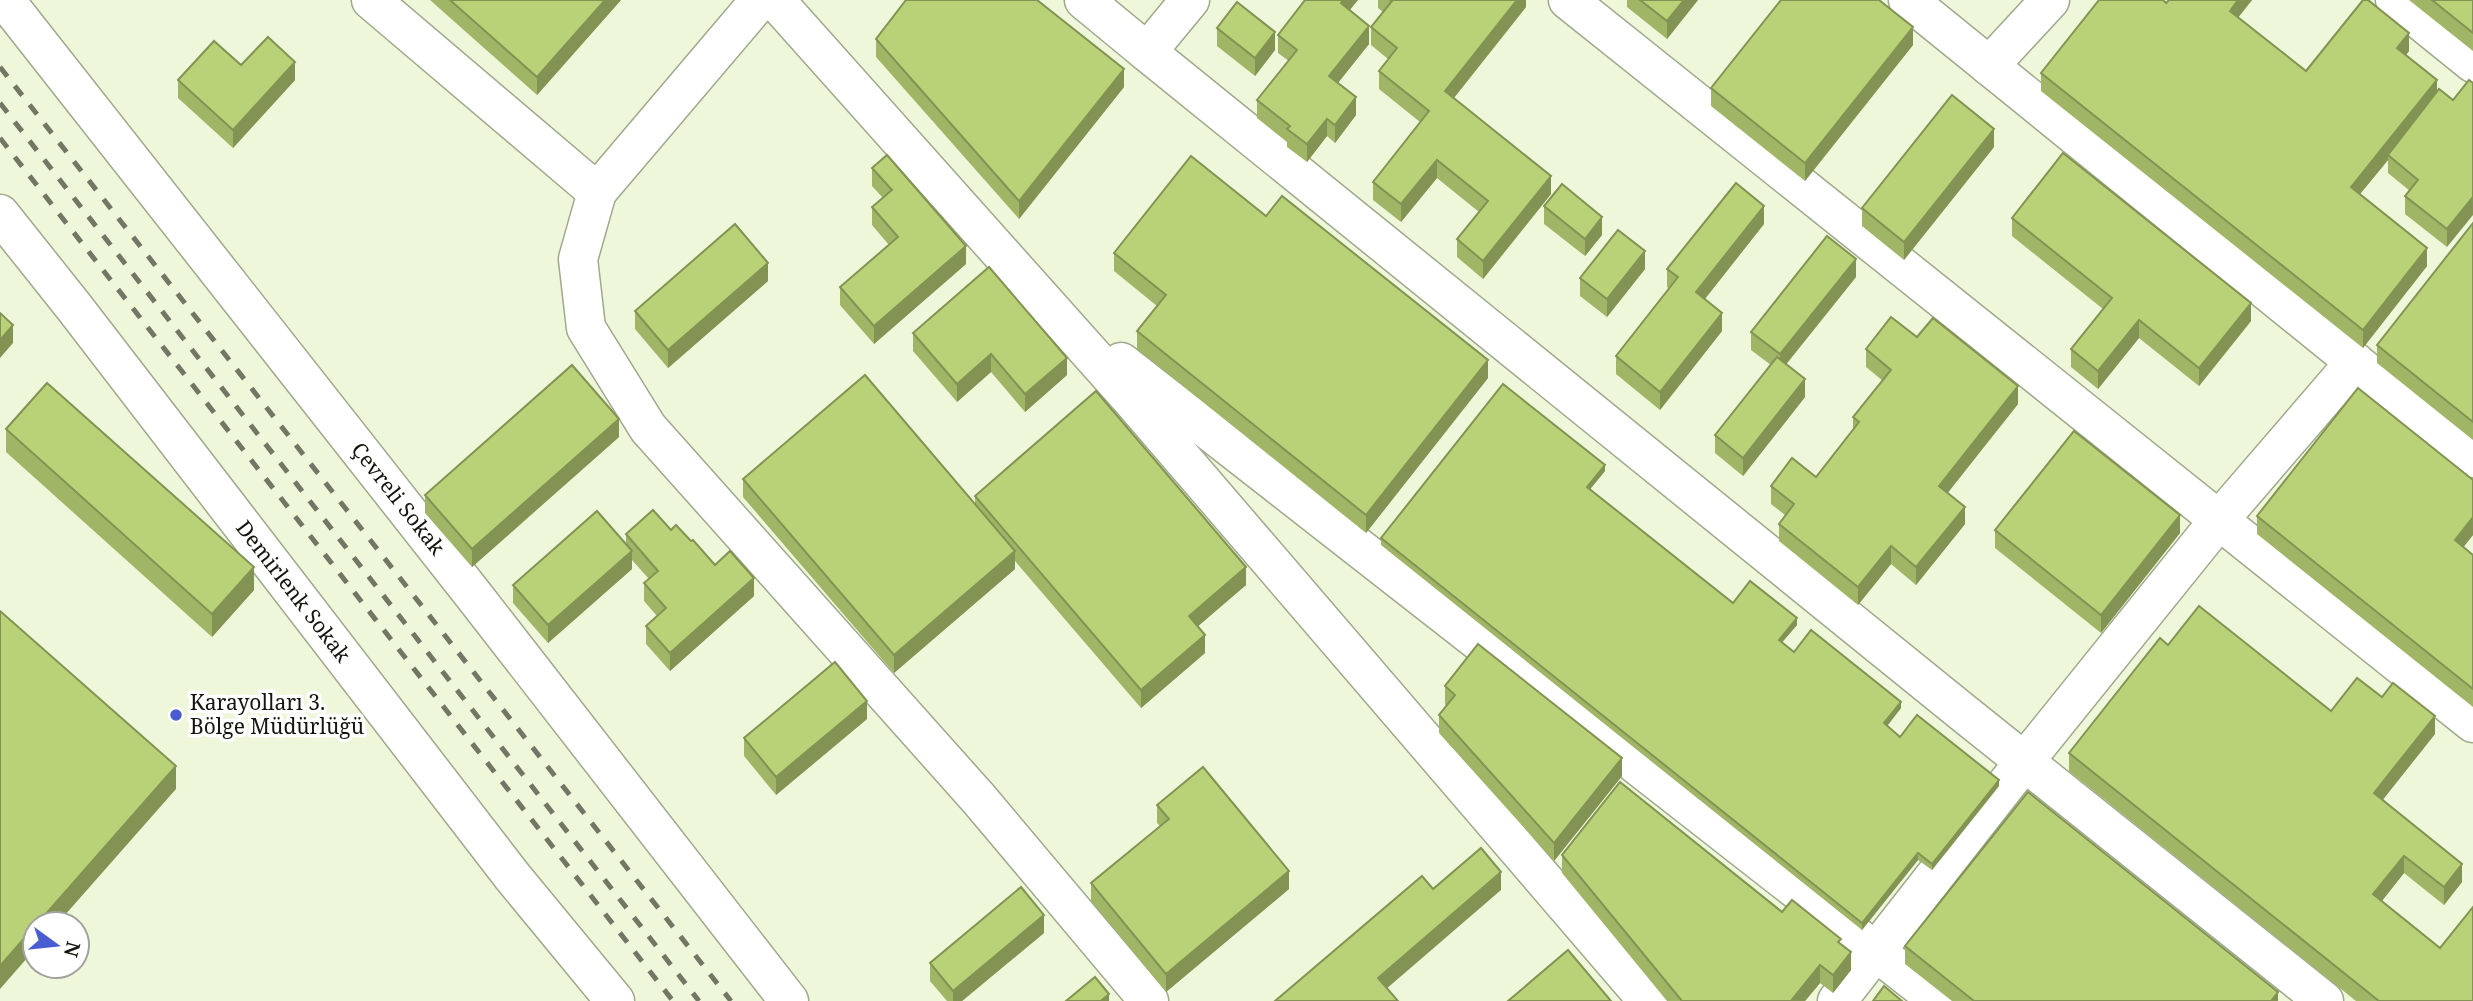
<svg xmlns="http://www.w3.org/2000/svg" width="2473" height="1001" viewBox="0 0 2473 1001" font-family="'Noto Serif',serif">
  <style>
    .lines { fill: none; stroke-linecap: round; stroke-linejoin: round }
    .minor-casing { stroke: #9fa88c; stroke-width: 41 }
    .minor { stroke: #fff; stroke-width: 38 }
    .rail { stroke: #727765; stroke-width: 5; stroke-dasharray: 12 12; stroke-linecap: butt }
    .wall { fill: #a0b566 }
    .shaded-wall { fill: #829353 }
    .building { fill: #bad277; stroke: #829353; stroke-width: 2 }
    .poi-dot { fill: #495dd1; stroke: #fff; stroke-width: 2.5 }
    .labels { text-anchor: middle; stroke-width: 7; stroke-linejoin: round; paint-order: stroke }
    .street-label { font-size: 21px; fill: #13160c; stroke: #fff }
    .poi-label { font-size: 21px; fill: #13160c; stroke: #fff; text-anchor: start }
  </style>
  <rect width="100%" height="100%" fill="#eef7da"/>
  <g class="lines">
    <defs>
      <g id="minor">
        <path id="s1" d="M5 0 475 597 789 1001"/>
        <path d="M371 0 597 192"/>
        <path d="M760 0 597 192 578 259 586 328 648 428 979 799 1149 1001"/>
        <path d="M775 0 1132 400 1648 1001"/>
        <path d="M1084 0 1147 52"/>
        <path d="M1190 0 1147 52 1966 715 2324 1001"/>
        <path d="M1568 0 2473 723"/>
        <path d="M1908 0 2473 458"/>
        <path d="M2395 0 2473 63"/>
        <path d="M1989 66 2050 0"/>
        <path id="s2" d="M0 214 74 307 512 876 615 1001"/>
        <path d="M1121 362 1939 1001"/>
        <path d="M1837 1001 2024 762 2219 520 2355 362"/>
      </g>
    </defs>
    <use href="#minor" class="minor-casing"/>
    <use href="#minor" class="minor"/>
    <g class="rail">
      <path d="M0 67 731 1001"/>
      <path d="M0 103 699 1001"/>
      <path d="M0 138 673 1001"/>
    </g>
  </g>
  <g class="wall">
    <path d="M430 0H621L537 95Z"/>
    <path d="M1358 0 1349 10 1369 44 1338 83 1356 115 1335 143 1327 136 1307 162 1287 147V142L1257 118V100L1289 61 1278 53V35Z"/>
    <path d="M1378 0H1526V7L1454 98 1551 194 1483 279 1457 257V239L1479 212 1437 178 1401 222 1373 200V182L1420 122 1379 89V71L1388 59 1371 45V27L1383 12 1378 8Z"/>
    <path d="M1627 0H1698L1667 39 1627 7Z"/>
    <path d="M2169 0H2252L2238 17 2306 71 2409 51 2406 55 2437 92 2453 100 2447 247 2405 214V196L2410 191 2388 173V160L2360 194 2427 266 2363 348 2041 91V73L2166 3Z"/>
    <path d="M2409 0H2473V51Z"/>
    <path d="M1217 28 1275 50 1255 76 1217 46Z"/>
    <path d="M876 39 1124 87 1019 219 876 57Z"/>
    <path d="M1913 45 1805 181 1711 106V88Z"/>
    <path d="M241 65 295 80 233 148 178 98V80Z"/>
    <path d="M1994 147 1904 260 1862 226V208Z"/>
    <path d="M872 168 966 264 874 344 840 305V287L889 245 872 225V207L883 198 872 186Z"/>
    <path d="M1544 206 1602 235 1585 256 1544 224Z"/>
    <path d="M1266 216 1488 378 1366 533 1137 349V331L1157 306 1114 271V253Z"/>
    <path d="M2012 218 2251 321 2199 386 2139 338 2098 389 2071 367V349L2103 309 2012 236Z"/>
    <path d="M2473 223V440L2377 363V345Z"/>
    <path d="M1764 224 1705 299 1722 331 1660 410 1616 374V356L1669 288 1667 287V269Z"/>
    <path d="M1645 269 1607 317 1580 296V278Z"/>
    <path d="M1856 277 1786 364 1805 397 1743 476 1715 453V435L1771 365 1751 350V332Z"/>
    <path d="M768 281 668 368 635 329V311Z"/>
    <path d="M913 333 1067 375 1025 412 991 372 957 402 913 351Z"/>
    <path d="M1917 337 2018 404 1947 493 1965 524 1916 585 1891 564 1858 605 1779 541V524L1785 515 1771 504V486L1816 477 1853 429V417L1883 381 1866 367V349Z"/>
    <path d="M6 429 254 590 212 637 6 452Z"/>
    <path d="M619 437 472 567 425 513V495Z"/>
    <path d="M1605 471 1590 489 1733 603 1797 625 1782 642 1794 652 1901 708 1887 726 1900 737 1999 786 1932 870 1918 860 1862 930 1381 545V538Z"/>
    <path d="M743 479 975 504V496L1246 585 1198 626 1205 653 1141 708 1015 561V569L894 673 743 497Z"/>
    <path d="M2473 480V535L2463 547 2473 555V707L2257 534V516Z"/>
    <path d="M671 530 691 541 715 565 754 596 670 671 646 644V626L657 616 644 601V583L649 579 632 560V569L548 643 513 603V585L626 543V534Z"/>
    <path d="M1995 530 2180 533 2101 633 1995 548Z"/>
    <path d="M2168 645 2331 711 2382 697 2435 734 2382 800 2462 882 2444 905 2404 873 2382 901 2473 1001H2356L2069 771V753Z"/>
    <path d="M1445 686 1622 776 1554 861 1439 733V715L1446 706 1445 704Z"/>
    <path d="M867 719 776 795 744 756V738Z"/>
    <path d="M1157 805 1289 889 1166 992 1091 901V883L1160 826 1157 823Z"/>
    <path d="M1562 855 1782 912 1841 944 1851 970 1833 993 1820 983 1805 1001H1667L1562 873Z"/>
    <path d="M1044 933 962 1001H947L930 981V963Z"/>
    <path d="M1905 946 2278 1001H1952L1905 964Z"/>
  </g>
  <g class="shaded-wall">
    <path d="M605 0H621L537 95V77Z"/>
    <path d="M1343 0H1358L1341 21V3Z"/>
    <path d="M1517 0H1526V7L1445 109V91Z"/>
    <path d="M1684 0H1698L1667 39V21Z"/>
    <path d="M2238 0H2252L2230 28V11Z"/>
    <path d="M1369 26V44L1329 94V76Z"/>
    <path d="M1913 27V45L1805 181V163Z"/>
    <path d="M1275 32V50L1255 76V58Z"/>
    <path d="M2409 33V51L2397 66V48Z"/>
    <path d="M295 62V80L233 148V130Z"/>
    <path d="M1124 69V87L1019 219V201Z"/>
    <path d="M2437 80V98L2388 155V160L2351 205V187Z"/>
    <path d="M1356 97V115L1335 143V125Z"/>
    <path d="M1327 119V136L1307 162V144Z"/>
    <path d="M1994 129V147L1904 260V242Z"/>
    <path d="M1437 160V178L1401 222V204Z"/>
    <path d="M1551 176V194L1483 279V261Z"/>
    <path d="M2473 197V215L2447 247V229Z"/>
    <path d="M1764 206V224L1696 310V292Z"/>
    <path d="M1602 217V235L1585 256V239Z"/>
    <path d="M966 246V264L874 344V326Z"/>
    <path d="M2427 248V266L2363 348V330Z"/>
    <path d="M1645 251V269L1607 317V299Z"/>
    <path d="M1856 259V277L1780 372V354Z"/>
    <path d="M768 263V281L668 368V350Z"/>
    <path d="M2251 303V321L2199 386V368Z"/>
    <path d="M1722 313V331L1660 410V392Z"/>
    <path d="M2139 320V338L2098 389V371Z"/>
    <path d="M13 325V343L0 358V340Z"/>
    <path d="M991 354V372L957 402V384Z"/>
    <path d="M1067 358V375L1025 412V394Z"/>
    <path d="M1488 360V378L1366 533V515Z"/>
    <path d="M1805 379V397L1743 476V458Z"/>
    <path d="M2018 386V404L1939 504V486Z"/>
    <path d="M619 419V437L472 567V549Z"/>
    <path d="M1605 465V471L1587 493V487Z"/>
    <path d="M1965 507V524L1916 585V567Z"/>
    <path d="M2180 515V533L2101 633V615Z"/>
    <path d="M2473 517V535L2455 558V540Z"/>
    <path d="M1891 546V564L1858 605V587Z"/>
    <path d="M632 551V569L548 643V625Z"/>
    <path d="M1015 551V569L894 673V655Z"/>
    <path d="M254 567V590L212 637V614Z"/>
    <path d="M1246 567V585L1189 634V616Z"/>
    <path d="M754 578V596L670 671V653Z"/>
    <path d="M1797 618V625L1779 646V640Z"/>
    <path d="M1205 635V653L1141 708V690Z"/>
    <path d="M867 701V719L776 795V777Z"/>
    <path d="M1901 702V708L1884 730V723Z"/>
    <path d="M2435 716V734L2374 811V793Z"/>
    <path d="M1622 758V776L1554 861V843Z"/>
    <path d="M176 766V789L57 924H37Z"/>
    <path d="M1999 780V786L1932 870V864Z"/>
    <path d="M1918 853V860L1862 930V923Z"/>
    <path d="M2404 856V873L2373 912V894Z"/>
    <path d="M2462 864V882L2444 905V887Z"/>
    <path d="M1289 871V889L1166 992V974Z"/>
    <path d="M1501 872V890L1378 996V978Z"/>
    <path d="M1044 915V933L962 1001H953V991Z"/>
    <path d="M35 926V949L0 989V966Z"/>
    <path d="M1851 952V970L1833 993V975Z"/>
    <path d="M1820 965V983L1805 1001H1791Z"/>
    <path d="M2278 992V1001H2271Z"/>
    <path d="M1109 994V1001H1101Z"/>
  </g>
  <g class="building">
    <path d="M450 0H605L537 77Z"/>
    <path d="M906 0H1037L1124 69 1019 201 876 39Z"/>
    <path d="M1305 0H1343L1341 3 1369 26 1329 76 1356 97 1335 125 1327 119 1307 144 1287 129 1290 126 1257 100 1297 50 1278 35Z"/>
    <path d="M1390 0H1517L1445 91 1551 176 1483 261 1457 239 1488 201 1437 160 1401 204 1373 182 1429 111 1379 71 1397 48 1371 27 1392 1Z"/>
    <path d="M1640 0H1684L1667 21Z"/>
    <path d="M1781 0H1879L1913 27 1805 163 1711 88Z"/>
    <path d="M2099 0H2163L2166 3 2169 0H2238L2230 11 2306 71 2363 0H2368L2409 33 2397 48 2437 80 2351 187 2427 248 2363 330 2041 73Z"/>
    <path d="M2432 0H2473V33Z"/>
    <path d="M1237 2 1275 32 1255 58 1217 28Z"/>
    <path d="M268 37 295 62 233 130 178 80 214 41 241 65Z"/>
    <path d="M2469 80 2473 83V197L2447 229 2405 196 2418 180 2388 155 2439 89 2453 100Z"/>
    <path d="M1952 95 1994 129 1904 242 1862 208Z"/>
    <path d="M2063 153 2251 303 2199 368 2139 320 2098 371 2071 349 2112 298 2012 218Z"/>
    <path d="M887 155 966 246 874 326 840 287 898 237 872 207 892 190 872 168Z"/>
    <path d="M1191 156 1266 216 1282 196 1488 360 1366 515 1137 331 1166 295 1114 253Z"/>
    <path d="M1736 183 1764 206 1696 292 1722 313 1660 392 1616 356 1678 277 1667 269Z"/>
    <path d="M1562 184 1602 217 1585 239 1544 206Z"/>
    <path d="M2473 223V422L2377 345Z"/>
    <path d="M735 224 768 263 668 350 635 311Z"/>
    <path d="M1618 230 1645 251 1607 299 1580 278Z"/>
    <path d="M1827 236 1856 259 1780 354 1751 332Z"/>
    <path d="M989 267 1067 358 1025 394 991 354 957 384 913 333Z"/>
    <path d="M0 313 13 325 0 340Z"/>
    <path d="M1891 317 1917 337 1933 318 2018 386 1939 486 1965 507 1916 567 1891 546 1858 587 1779 524 1794 504 1771 486 1792 458 1816 477 1859 422 1853 417 1891 370 1866 349Z"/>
    <path d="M1777 357 1805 379 1743 458 1715 435Z"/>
    <path d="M572 365 619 419 472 549 425 495Z"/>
    <path d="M865 375 1015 551 894 655 743 479Z"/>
    <path d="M47 383 254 567 212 614 6 429Z"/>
    <path d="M1503 384 1605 465 1587 487 1733 603 1750 581 1797 618 1779 640 1794 652 1811 630 1901 702 1884 723 1900 737 1917 715 1999 780 1932 864 1918 853 1862 923 1381 538Z"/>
    <path d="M2358 388 2473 480V517L2455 540 2473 555V689L2257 516Z"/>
    <path d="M1096 391 1246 567 1189 616 1205 635 1141 690 975 496Z"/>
    <path d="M2074 431 2180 515 2101 615 1995 530Z"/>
    <path d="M653 510 671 530 676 525 691 541 693 540 715 565 730 551 754 578 670 653 646 626 666 608 644 583 658 571 626 534Z"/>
    <path d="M597 511 632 551 548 625 513 585Z"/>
    <path d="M2199 606 2331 711 2357 678 2382 697 2393 683 2435 716 2374 793 2462 864 2444 887 2404 856 2373 894 2440 948 2473 907V1001H2379L2069 753 2160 638 2168 645Z"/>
    <path d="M0 611 176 766 37 924H35V926L0 966Z"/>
    <path d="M1478 644 1622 758 1554 843 1439 715 1455 695 1445 686Z"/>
    <path d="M835 662 867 701 776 777 744 738Z"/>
    <path d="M1203 767 1289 871 1166 974 1091 883 1169 819 1157 805Z"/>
    <path d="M1620 782 1782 912 1792 900 1841 939 1838 942 1851 952 1833 975 1820 965 1791 1001H1682L1562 855Z"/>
    <path d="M2028 792 2278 992 2271 1001H1974L1905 946Z"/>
    <path d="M1481 848 1501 872 1378 978 1398 1001H1275L1422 876 1433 889Z"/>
    <path d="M1021 887 1044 915 953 991 930 963Z"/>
    <path d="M1568 950 1611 1001H1508Z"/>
    <path d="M1095 977 1109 994 1101 1001H1066Z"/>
    <path d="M1884 986 1902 1001H1873Z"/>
  </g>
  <circle class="poi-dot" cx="176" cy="715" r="7"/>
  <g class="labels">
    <g class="street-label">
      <text dy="7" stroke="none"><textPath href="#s1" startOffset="635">Çevreli Sokak</textPath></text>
      <text dy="7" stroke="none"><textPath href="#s2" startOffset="478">Demirlenk Sokak</textPath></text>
    </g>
    <g class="poi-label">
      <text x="190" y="710">Karayolları 3.<tspan x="190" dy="24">Bölge Müdürlüğü</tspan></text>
    </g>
  </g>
  <g transform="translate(56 945) rotate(105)"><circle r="33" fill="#ffffff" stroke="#a1a29e" stroke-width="2"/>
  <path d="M0-5L12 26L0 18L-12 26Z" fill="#495dd1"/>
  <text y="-10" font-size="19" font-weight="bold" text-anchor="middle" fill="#13160c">N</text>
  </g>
</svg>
